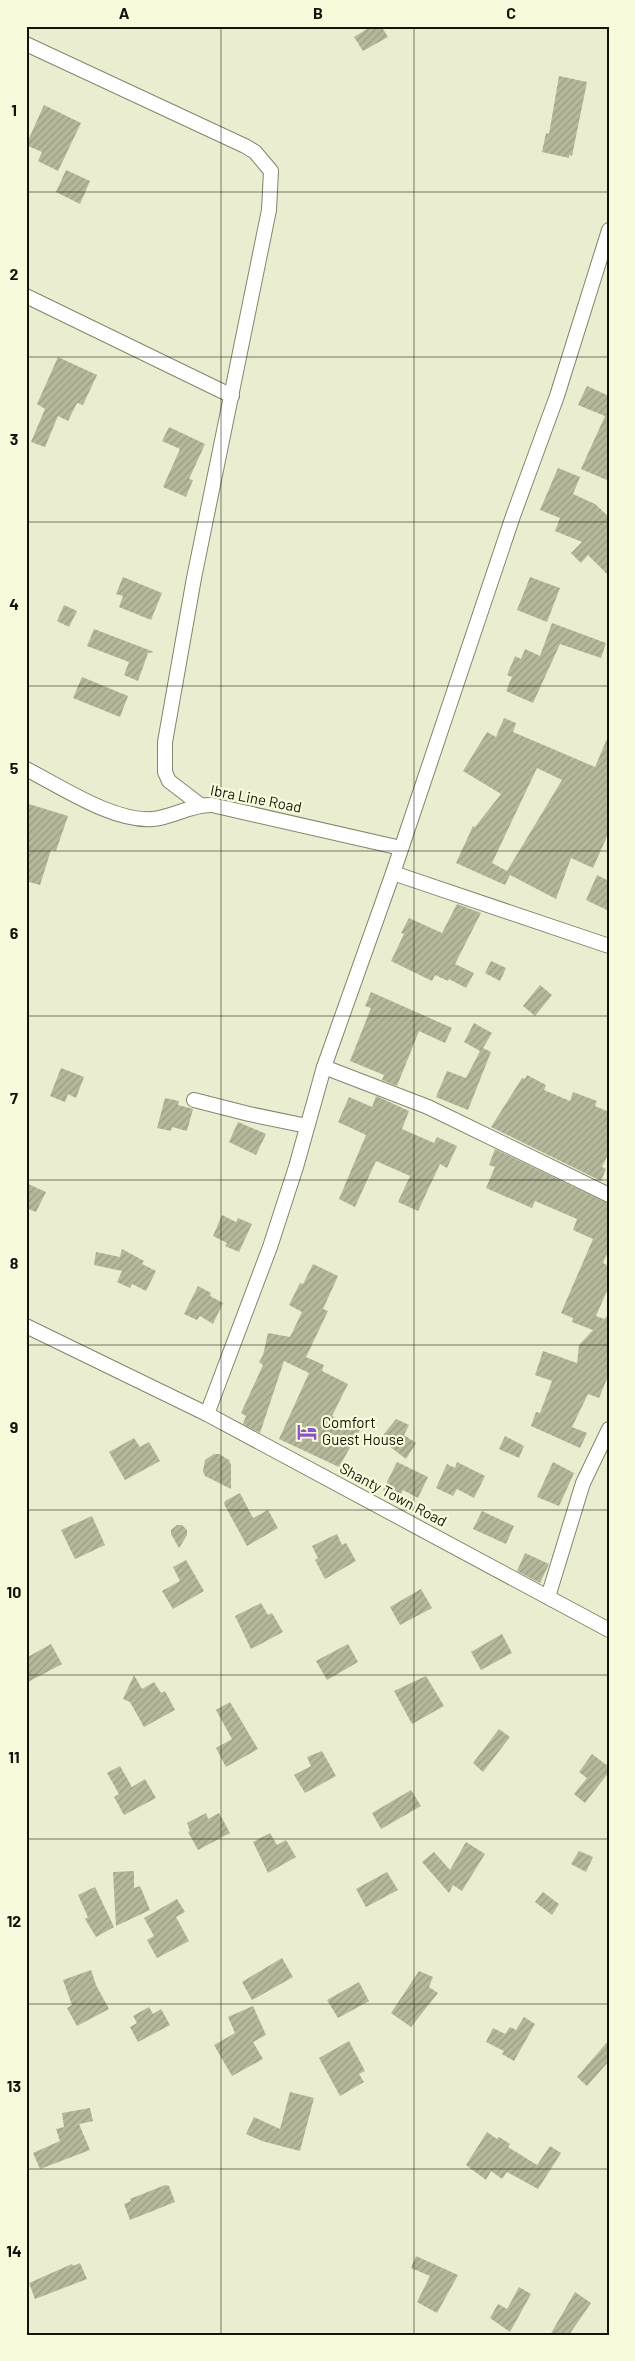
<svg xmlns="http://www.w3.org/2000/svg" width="635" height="2361" viewBox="0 0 635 2361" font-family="Barlow,sans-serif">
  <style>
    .building { fill: url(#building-hatch); fill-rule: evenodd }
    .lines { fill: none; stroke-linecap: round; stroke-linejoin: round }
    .street-casing { stroke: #84866b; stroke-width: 16 }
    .street { stroke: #fff; stroke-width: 14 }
    .grid { fill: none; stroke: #131409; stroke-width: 1; stroke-opacity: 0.55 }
    .labels { text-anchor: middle; stroke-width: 4.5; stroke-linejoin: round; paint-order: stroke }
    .street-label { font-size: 15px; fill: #131409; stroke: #f7fbdc }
    .poi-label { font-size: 15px; fill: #131409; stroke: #f7fbdc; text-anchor: start }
    .neatline { fill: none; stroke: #131409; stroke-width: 2 }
    .grid-label { font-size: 16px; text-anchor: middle; font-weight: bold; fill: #131409 }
  </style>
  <defs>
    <pattern id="building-hatch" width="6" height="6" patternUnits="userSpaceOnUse" patternTransform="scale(1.25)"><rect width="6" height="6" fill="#b5b89b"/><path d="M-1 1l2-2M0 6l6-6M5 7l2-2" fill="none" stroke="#9b9d84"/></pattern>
  </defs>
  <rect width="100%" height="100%" fill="#eaedcf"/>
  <g class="building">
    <path d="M372 26H381L388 37 363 51 354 37Z"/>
    <path d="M559 76 587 82 572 156 569 155V158L542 152 546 133 549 134Z"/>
    <path d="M44 105 81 123 58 171 38 161 42 152 26 145Z"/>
    <path d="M66 170 90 181 80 204 56 192Z"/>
    <path d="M58 357 97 375 83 405 77 403 68 421 58 416 45 447 31 442 45 409 37 404Z"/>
    <path d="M587 386 609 396V481L581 469 605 416 578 405Z"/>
    <path d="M169 427 205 444 189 479 193 480 186 497 163 487 180 449 162 441Z"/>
    <path d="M558 468 580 477 573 494 595 504 609 517V576L588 555 581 563 571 553 582 542 555 531 560 518 540 510Z"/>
    <path d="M123 577 162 593 151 620 119 607 123 596 116 594Z"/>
    <path d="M530 577 560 588 547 622 517 610Z"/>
    <path d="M64 605 77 611 69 627 57 621Z"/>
    <path d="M552 623 606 643 601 658 560 644 533 703 506 691 512 677 507 675 515 656 521 659 525 649 540 656Z"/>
    <path d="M94 629 154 652 148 653 138 681 124 675 129 662 87 646Z"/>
    <path d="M82 677 128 696 120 717 73 698Z"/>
    <path d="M504 718 516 723 513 732 595 767 609 734V832L593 868 571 858 556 899 510 875 505 885 456 863 473 826 475 827 501 794 463 771 487 732 496 737ZM537 768 562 780 507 871 492 863Z"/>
    <path d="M29 804 68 816 56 851 51 850 40 885 26 881V814Z"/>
    <path d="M597 875 609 881V911L586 900Z"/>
    <path d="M457 904 481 913 455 964 474 973 466 988 449 979 448 981 435 975 432 981 391 961 404 934 401 933 409 918 442 933Z"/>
    <path d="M491 961 506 968 500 981 485 973Z"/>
    <path d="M540 985 552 995 535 1016 523 1006Z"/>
    <path d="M371 992 452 1028 445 1043 419 1031 397 1086 382 1080 384 1075 350 1061 371 1008 365 1006Z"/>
    <path d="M474 1023 492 1033 483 1048 491 1052 468 1110 436 1097 447 1071 466 1078 480 1051 464 1042Z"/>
    <path d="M61 1068 84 1077 76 1098 68 1094 65 1102 50 1096Z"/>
    <path d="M527 1075 546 1085 544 1090 570 1101 573 1092 597 1101 595 1106 609 1112V1153L602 1167 606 1169 601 1181 491 1127 522 1078 525 1079Z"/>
    <path d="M376 1096 409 1111 402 1129 434 1143 437 1137 457 1146 447 1168 440 1164 418 1211 398 1202 410 1176 376 1161 355 1207 339 1199 366 1135 338 1122 349 1097 372 1107Z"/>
    <path d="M165 1098 179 1101 178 1105 193 1109 187 1131 172 1127 171 1131 157 1128Z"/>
    <path d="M238 1122 266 1134 256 1155 229 1142Z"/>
    <path d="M495 1149 609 1204V1249L603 1263 609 1266V1286L596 1316 604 1319 609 1314V1374L599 1398 588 1394 572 1427 587 1433 580 1448 531 1426 536 1412 540 1413 552 1381 535 1375 543 1351 577 1363 579 1345 593 1330 572 1322 573 1318 561 1313 593 1239 573 1230 577 1219 535 1201 532 1208 486 1188 495 1167 489 1165Z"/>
    <path d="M26 1183 46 1192 36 1212 26 1208Z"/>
    <path d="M222 1215 236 1222 238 1218 252 1224 239 1252 225 1246 227 1243 213 1236Z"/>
    <path d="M122 1249 144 1261 142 1264 156 1271 146 1291 132 1284 130 1288 117 1282 122 1271 94 1265 96 1252 120 1257Z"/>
    <path d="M313 1264 338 1276 323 1309 328 1311 306 1357 324 1365 322 1371 348 1384 332 1416 360 1430 339 1467 279 1439 309 1373 284 1361 260 1433 243 1424 246 1416 241 1413 263 1365 259 1362 263 1355 268 1333 290 1337 302 1312 289 1305 300 1283 303 1284Z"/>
    <path d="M198 1286 211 1293 210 1296 223 1303 213 1324 200 1316 197 1320 184 1314Z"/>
    <path d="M396 1419 409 1425 404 1435 416 1443 406 1459 380 1439Z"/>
    <path d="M505 1436 524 1446 519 1458 499 1449Z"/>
    <path d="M134 1438 140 1447 149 1442 160 1461 125 1480 109 1452Z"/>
    <path d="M214 1454H219L229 1460 231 1465V1489L205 1476 203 1471 205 1460Z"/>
    <path d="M397 1462 428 1477 418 1498 403 1490 399 1498 383 1490Z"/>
    <path d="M457 1462 485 1476 474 1498 457 1489 453 1496 436 1488 447 1464 455 1468Z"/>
    <path d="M553 1462 574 1473 559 1506 537 1497Z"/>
    <path d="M240 1493 253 1518 268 1510 278 1528 247 1546 224 1504 225 1501Z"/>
    <path d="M482 1511 514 1526 506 1544 473 1529Z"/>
    <path d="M92 1516 105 1545 75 1559 61 1530Z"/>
    <path d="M177 1525H182L187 1530V1535L179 1548 171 1534V1530Z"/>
    <path d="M337 1534 342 1545 346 1543 356 1561 325 1579 315 1560 318 1558 312 1546Z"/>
    <path d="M525 1553 549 1564 540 1583 517 1571Z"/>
    <path d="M186 1560 204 1591 173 1609 162 1591 180 1581 173 1567Z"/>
    <path d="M421 1589 432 1608 400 1625 390 1607Z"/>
    <path d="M261 1603 268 1615 272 1613 283 1632 251 1649 235 1616Z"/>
    <path d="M502 1634 512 1653 481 1670 471 1652Z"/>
    <path d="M51 1644 62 1664 26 1683V1658Z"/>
    <path d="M348 1644 358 1662 327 1680 316 1661Z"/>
    <path d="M134 1675 142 1689 154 1682 161 1693 165 1691 175 1710 144 1727 130 1702 123 1699Z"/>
    <path d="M426 1676 444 1706 412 1724 394 1691Z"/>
    <path d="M230 1702 258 1749 226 1767 216 1748 232 1739 216 1710Z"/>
    <path d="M499 1729 510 1737 483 1772 473 1763Z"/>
    <path d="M322 1751 336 1776 305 1793 294 1775 311 1766 307 1757Z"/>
    <path d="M592 1754 609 1767V1772L585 1803 574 1794 587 1778 579 1772Z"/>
    <path d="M120 1766 132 1787 145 1779 156 1798 124 1815 114 1797 119 1794 107 1773Z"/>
    <path d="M411 1790 421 1806 381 1829 372 1813Z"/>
    <path d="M206 1813 208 1819 219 1813 230 1833 198 1850 188 1832 190 1831 187 1823Z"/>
    <path d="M270 1833 277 1845 286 1840 296 1857 268 1873 253 1842Z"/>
    <path d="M466 1842 485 1854 462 1891 453 1885 449 1893 422 1862 434 1852 450 1870Z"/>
    <path d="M579 1851 593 1857 586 1872 571 1864Z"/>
    <path d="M134 1871V1888L140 1886 150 1910 116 1926 113 1872Z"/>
    <path d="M387 1872 398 1890 366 1907 356 1889Z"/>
    <path d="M95 1887 114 1927 96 1937 85 1919 88 1917 78 1895Z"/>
    <path d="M543 1892 559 1904 552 1915 535 1902Z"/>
    <path d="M177 1899 185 1912 176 1917 189 1941 157 1958 147 1940 154 1936 144 1918Z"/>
    <path d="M282 1958 293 1977 252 2000 242 1982Z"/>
    <path d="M91 1970 96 1985 109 2009 77 2026 67 2008 72 2005 63 1980Z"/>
    <path d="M419 1971 433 1977 429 1987 438 1993 411 2027 391 2013Z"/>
    <path d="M359 1982 369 2001 338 2018 327 2000Z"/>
    <path d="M253 2006 266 2035 253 2042 263 2059 232 2076 214 2045 235 2033 228 2017Z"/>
    <path d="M149 2007 153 2014 161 2009 170 2025 138 2042 130 2027 137 2023 133 2016Z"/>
    <path d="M524 2017 535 2024 514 2061 502 2054 504 2051 486 2042 493 2028 505 2034 510 2027 516 2030Z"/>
    <path d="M609 2040V2061L587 2086 577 2077Z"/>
    <path d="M349 2041 365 2071 359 2074 364 2082 340 2096 319 2058Z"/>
    <path d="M290 2092 314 2098 300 2151 262 2141 246 2134 254 2117 280 2129Z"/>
    <path d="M90 2108 93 2121 79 2124 90 2150 40 2169 33 2153 60 2141 56 2129 64 2127 62 2113Z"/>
    <path d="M487 2132 497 2139 499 2137 510 2144 508 2147 537 2165 550 2146 561 2153 538 2189 507 2172 502 2179 491 2171 486 2180 466 2165Z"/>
    <path d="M165 2185 169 2186 175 2202 130 2220 124 2204 131 2201 130 2199Z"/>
    <path d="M416 2256 458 2275 437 2313 417 2302 430 2276 411 2268Z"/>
    <path d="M80 2263 87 2279 35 2299 29 2283 72 2264 73 2266Z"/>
    <path d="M519 2287 531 2294 510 2332 490 2318 498 2304 507 2309Z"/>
    <path d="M575 2292 591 2303 569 2335H550Z"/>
  </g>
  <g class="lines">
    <defs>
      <g id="street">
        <path d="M26 44 245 146 255 152 271 171 269 210 194 578 165 742V772L169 781 199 804"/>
        <path d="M26 296 232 396"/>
        <path d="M26 769C62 787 113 822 153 819 174 817 192 804 212 805L401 848"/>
        <path d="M393 873 609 946"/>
        <path d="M324 1067 428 1107 609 1195"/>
        <path d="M194 1100 249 1114 307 1126"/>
        <path d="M26 1326 207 1414 609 1630"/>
        <path d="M207 1414 270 1247 296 1167 324 1067 393 873 513 516 557 396 609 230"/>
        <path d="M548 1597 583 1483 609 1429"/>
      </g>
    </defs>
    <use href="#street" class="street-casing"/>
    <use href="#street" class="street"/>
  </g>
  <path class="grid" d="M221 26V2335M414 26V2335M26 192H609M26 357H609M26 522H609M26 686H609M26 851H609M26 1016H609M26 1180H609M26 1345H609M26 1510H609M26 1675H609M26 1839H609M26 2004H609M26 2169H609"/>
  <defs>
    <symbol id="hotel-bare" viewBox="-9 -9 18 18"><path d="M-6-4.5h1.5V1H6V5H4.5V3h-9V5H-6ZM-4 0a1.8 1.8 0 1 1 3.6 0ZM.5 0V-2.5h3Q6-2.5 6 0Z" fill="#8e53ca" stroke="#f7fbdc" stroke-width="2.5" paint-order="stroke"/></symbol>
  </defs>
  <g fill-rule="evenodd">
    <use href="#hotel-bare" x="293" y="1418" width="28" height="28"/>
  </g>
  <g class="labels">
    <g class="street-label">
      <text transform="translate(256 799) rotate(11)" y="5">Ibra Line Road</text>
      <text transform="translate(393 1495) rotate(28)" y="5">Shanty Town Road</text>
    </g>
    <g class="poi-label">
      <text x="322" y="1428">Comfort<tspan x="322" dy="17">Guest House</tspan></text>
    </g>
  </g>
  <rect width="635" height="2361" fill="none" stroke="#f7fbdc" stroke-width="55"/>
  <rect x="28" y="28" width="580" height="2306" class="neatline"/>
  <g class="grid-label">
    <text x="124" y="19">A</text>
    <text x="318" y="19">B</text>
    <text x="511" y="19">C</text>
    <text x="14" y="116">1</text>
    <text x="14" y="280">2</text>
    <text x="14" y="445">3</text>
    <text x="14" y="610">4</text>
    <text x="14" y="774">5</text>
    <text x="14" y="939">6</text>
    <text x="14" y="1104">7</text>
    <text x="14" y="1269">8</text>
    <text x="14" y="1433">9</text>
    <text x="14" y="1598">10</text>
    <text x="14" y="1763">11</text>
    <text x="14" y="1927">12</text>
    <text x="14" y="2092">13</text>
    <text x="14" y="2257">14</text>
  </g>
</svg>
